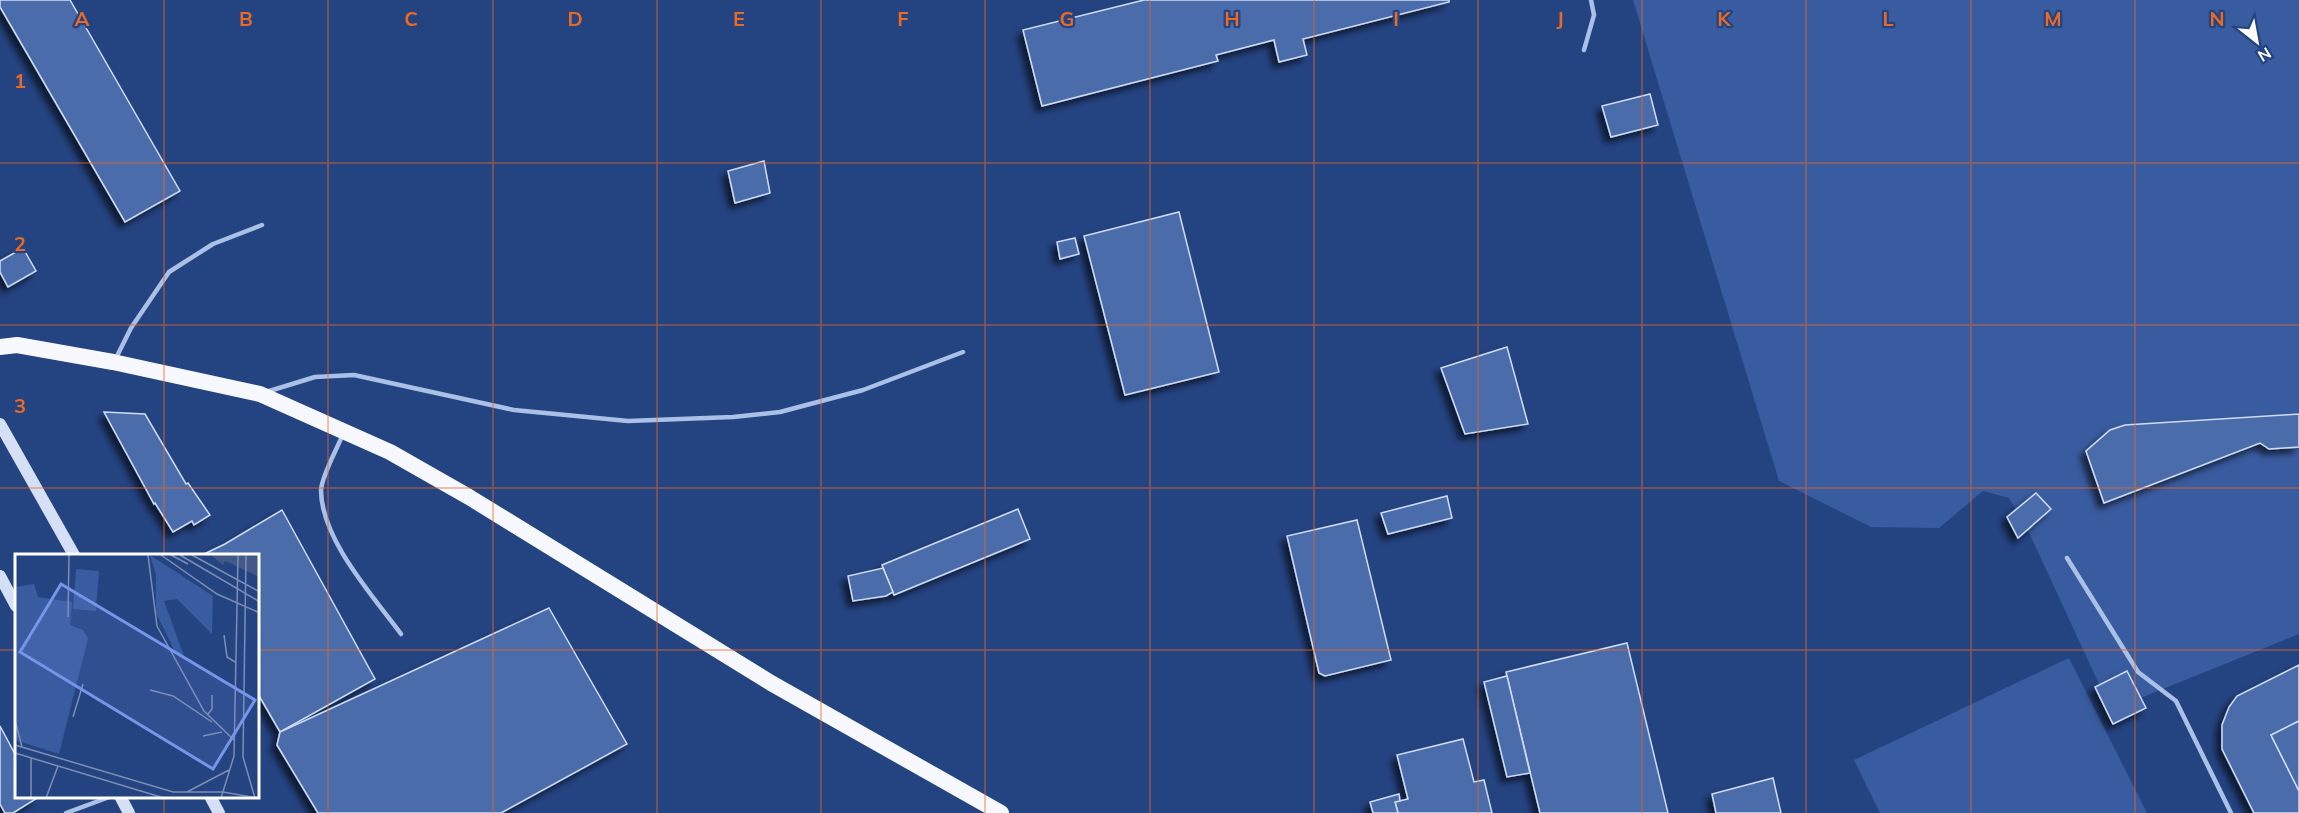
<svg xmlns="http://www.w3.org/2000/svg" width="2299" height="813" viewBox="0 0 2299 813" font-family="Mulish,sans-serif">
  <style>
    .green { fill: #395b9f }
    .building { fill: #4c6caa; stroke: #cfdcf5; stroke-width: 1.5; filter: url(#shadow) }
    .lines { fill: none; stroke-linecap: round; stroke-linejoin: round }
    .service { stroke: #abc0e7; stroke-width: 4.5 }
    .secondary { stroke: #d5e0f6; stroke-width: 12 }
    .trunk { stroke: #f6f8fe; stroke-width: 16 }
    .grid { fill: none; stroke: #ea6a24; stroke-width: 1.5; stroke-opacity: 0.55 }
    .inset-road { fill: none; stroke: #7c8eb3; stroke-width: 1.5 }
    .view { fill: #7795e8; fill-opacity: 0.15; stroke: #7795e8; stroke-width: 3 }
    .inset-edge { fill: none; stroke: #fff; stroke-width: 3 }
    .grid-label { font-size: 20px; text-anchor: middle; font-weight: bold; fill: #ea6a24; stroke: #244381; stroke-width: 4.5; stroke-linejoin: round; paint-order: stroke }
  </style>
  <defs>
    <filter id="shadow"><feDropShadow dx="-5.5" dy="5.5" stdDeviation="3" flood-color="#0009"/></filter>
  </defs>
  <rect width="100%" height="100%" fill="#244381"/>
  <g class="green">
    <path d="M1633 0H2299V634L2111 710 2026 526 2009 498 1983 491 1939 528 1871 527 1779 481Z"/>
    <path d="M2069 658 2147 813H1880L1854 760Z"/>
  </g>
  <g class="building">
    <path d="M0 0H70L180 191 125 222 0 7Z"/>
    <path d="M1144 0H1449V2L1303 39 1307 55 1279 62 1274 40 1216 55 1218 61 1042 106 1023 30Z"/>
    <path d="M1650 94 1658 125 1611 137 1602 106Z"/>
    <path d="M764 161 770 193 735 203 728 171Z"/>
    <path d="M1179 212 1219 372 1125 395 1084 236Z"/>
    <path d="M1075 238 1079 254 1060 259 1057 242Z"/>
    <path d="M23 248 36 271 8 287 0 272V261Z"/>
    <path d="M1507 347 1528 424 1465 434 1441 368Z"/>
    <path d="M104 412 145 414 186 484 188 483 210 515 194 525 192 521 173 532 155 503 154 504Z"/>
    <path d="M2299 414V447L2269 449 2260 443 2104 503 2086 451 2110 430 2125 425Z"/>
    <path d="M2036 493 2051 509 2018 538 2007 517Z"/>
    <path d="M1447 496 1452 518 1388 534 1381 513Z"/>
    <path d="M1018 509 1030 539 894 595 882 565Z"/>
    <path d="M282 510 375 679 280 732 258 694V555H202L225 544Z"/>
    <path d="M1357 520 1391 660 1325 676 1319 673 1287 536Z"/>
    <path d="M883 568 893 592 886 596 853 601 848 576Z"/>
    <path d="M549 608 627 744 501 813H318L277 745 280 732Z"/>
    <path d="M1627 643 1668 813H1540L1506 672Z"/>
    <path d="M2299 665V721L2271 735 2299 791V813H2254L2222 749V725L2229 707 2237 696Z"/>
    <path d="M2127 671 2146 708 2113 724 2095 687Z"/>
    <path d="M1507 676 1530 773 1507 777 1484 682Z"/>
    <path d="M2299 721V791L2271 735Z"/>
    <path d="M0 726 16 756V796L39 797 13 813H5L0 804Z"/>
    <path d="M1463 739 1474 782 1484 780 1492 813H1398L1395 802 1408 799 1397 755Z"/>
    <path d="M1773 778 1781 813H1716L1712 794Z"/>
    <path d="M1399 794 1400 801 1395 802 1398 813H1373L1370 802Z"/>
  </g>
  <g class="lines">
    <g class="service">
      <path d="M1584 50 1594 15 1591 0"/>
      <path d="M115 360 131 328 169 272 213 244 262 225"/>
      <path d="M266 392 315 377 354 375 514 410 628 421 733 417 780 412 863 390 963 352"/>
      <path d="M343 434C337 449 322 475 321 490 321 539 373 596 401 634"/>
      <path d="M2067 558 2138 672 2176 701 2231 813"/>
      <path d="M66 813 112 796"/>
    </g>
    <g class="secondary">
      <path d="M0 424 74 555"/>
      <path d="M0 576 16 606"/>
      <path d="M120 796 129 813"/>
      <path d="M210 796 219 813"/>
    </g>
    <path class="trunk" d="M0 347 17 345 113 362 260 394 390 452 469 497 771 683 1001 813"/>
  </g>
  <path class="grid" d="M164 0V555M328 0V813M493 0V813M657 0V813M821 0V813M985 0V813M1150 0V813M1314 0V813M1478 0V813M1642 0V813M1806 0V813M1971 0V813M2135 0V813M0 163H2299M0 325H2299M0 488H2299M0 650H16M258 650H2299M164 796V813"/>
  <g transform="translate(15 554)">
    <rect width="244" height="244" fill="#244381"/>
    <path d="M135 1 198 42 197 80 162 45 149 47 169 102 160 98 141 59V21ZM61 15 84 17 81 57 58 55ZM19 30 23 43 57 48 55 71 68 76 73 84 44 200 0 186V33Z" fill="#395b9f"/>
    <path d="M196 1H244V23L210 7 208 11Z" fill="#425886"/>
    <path class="inset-road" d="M133 1 142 72 189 157 220 187M146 1 202 40 245 59M156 1 173 10M165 1 245 48M177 1 245 38M231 1 228 203 240 244M53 63 54 1M209 81 212 103 220 108M135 136 158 142 197 168M193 160 197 155V141M58 163 68 130M0 166 7 193M188 182 207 178M0 191 158 238H208L243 244M0 199 149 244M16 204V244M172 238 214 216M31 244 43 212M206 244 219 202 223 1"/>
    <path class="view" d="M46 30 240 146 198 215 5 98Z"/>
    <rect width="244" height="244" class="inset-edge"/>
  </g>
  <g class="grid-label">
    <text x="82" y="26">A</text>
    <text x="246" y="26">B</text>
    <text x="411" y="26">C</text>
    <text x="575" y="26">D</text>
    <text x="739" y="26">E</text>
    <text x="903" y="26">F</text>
    <text x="1067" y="26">G</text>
    <text x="1232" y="26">H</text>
    <text x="1396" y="26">I</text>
    <text x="1560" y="26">J</text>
    <text x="1724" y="26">K</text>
    <text x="1888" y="26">L</text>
    <text x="2053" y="26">M</text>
    <text x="2217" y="26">N</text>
    <text x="20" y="88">1</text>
    <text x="20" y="251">2</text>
    <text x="20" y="413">3</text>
  </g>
  <g transform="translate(2257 42) rotate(149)" stroke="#244381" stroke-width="4.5" paint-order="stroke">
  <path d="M0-4.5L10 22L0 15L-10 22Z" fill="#ffffff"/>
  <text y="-9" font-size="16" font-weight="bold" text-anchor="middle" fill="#ffffff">N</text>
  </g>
</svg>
